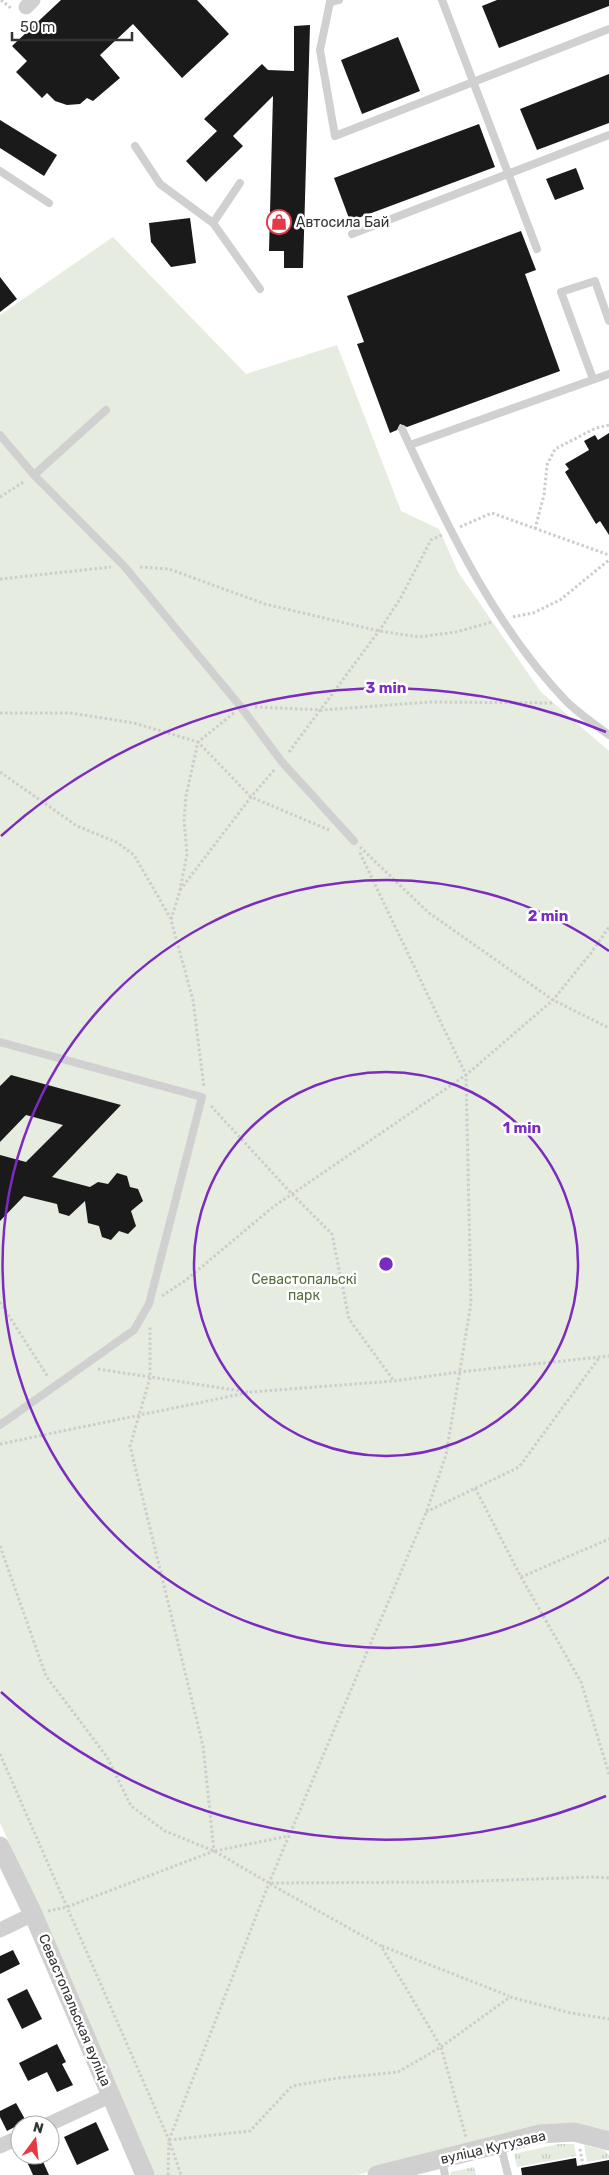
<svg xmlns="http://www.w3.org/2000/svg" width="609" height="2175" viewBox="0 0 609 2175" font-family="Rubik,sans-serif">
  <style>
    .grass { fill: url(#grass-tufts) }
    .park { fill: #e6ecdf }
    .building { fill: #1a1a1a }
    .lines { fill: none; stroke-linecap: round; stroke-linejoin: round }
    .path { stroke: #cdcdcd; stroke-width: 3; stroke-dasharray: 2.5 2.5; stroke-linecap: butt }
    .service { stroke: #d0d0d0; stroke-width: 8 }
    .minor { stroke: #d0d0d0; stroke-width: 15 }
    .tertiary { stroke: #d0d0d0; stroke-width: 19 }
    .ring { fill: none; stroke: #7b2cbf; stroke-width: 2.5 }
    .labels { text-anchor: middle; stroke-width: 5; stroke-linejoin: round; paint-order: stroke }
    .poi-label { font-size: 14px; fill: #333; stroke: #fff; text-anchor: start }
    .park-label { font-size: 14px; fill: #56703f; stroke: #fff }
    .street-label { font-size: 14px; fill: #333; stroke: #fff }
    .centre { fill: #7b2cbf; stroke: #fff; stroke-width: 2.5 }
    .ring-label { font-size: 15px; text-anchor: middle; font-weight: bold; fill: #7b2cbf; stroke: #fff; stroke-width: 5; stroke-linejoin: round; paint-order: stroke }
  </style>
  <defs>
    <pattern id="grass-tufts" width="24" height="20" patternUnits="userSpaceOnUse" patternTransform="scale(1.25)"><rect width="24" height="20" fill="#e6ecdf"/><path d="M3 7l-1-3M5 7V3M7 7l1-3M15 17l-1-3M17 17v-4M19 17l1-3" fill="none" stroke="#c6cbc0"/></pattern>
  </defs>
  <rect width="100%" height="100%" fill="#fff"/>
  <g class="grass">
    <path d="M558 2144H574L576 2156 517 2167 514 2154Z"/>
    <path d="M584 2145 604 2150 609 2155V2158L587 2162Z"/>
    <path d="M474 2167 476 2175H451L450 2172Z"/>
  </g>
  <path class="park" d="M113 237 246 374 337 345 401 511 439 529 458 572 541 692 609 751V2133L532 2130 357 2175H155L45 1920 0 1823V315Z"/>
  <g class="building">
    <path d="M61 0H197L229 34 182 78 133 24 100 55 120 78 93 101 87 98 80 104 67 105 55 101 47 93 42 98 16 72 27 61 12 46Z"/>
    <path d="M497 0H609V6L499 48 482 6Z"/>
    <path d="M310 25 303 268H284V251H269L273 96 233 136 243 146 206 182 186 161 217 131 204 119 262 64 268 70 294 71V26Z"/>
    <path d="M398 37 420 91 362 114 341 60Z"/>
    <path d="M609 74V123L537 150 520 109Z"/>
    <path d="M0 120 57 155 44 176 0 148Z"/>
    <path d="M479 124 495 167 350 221 334 178Z"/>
    <path d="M576 168 584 189 555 200 546 179Z"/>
    <path d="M190 218 196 263 171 267 151 242 149 223Z"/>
    <path d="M521 231 536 270 525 274 560 371 407 427 400 424 397 430 390 433 357 344 364 342 347 296Z"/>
    <path d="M0 277 17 299 0 312Z"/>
    <path d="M609 433V535L600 521 596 524 565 472 569 469 565 464 589 450 584 441 595 435 598 440Z"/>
    <path d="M11 1075 121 1105 52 1177 90 1187 98 1182 108 1184 117 1173 127 1176 130 1187 138 1189 143 1201 131 1211 136 1226 128 1234 119 1231 111 1240 102 1237 99 1226 88 1223 85 1201 69 1216 59 1213 57 1204 24 1196 0 1221V1155L26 1162 63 1125 26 1115 0 1142V1086Z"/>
    <path d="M13 1950 20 1964 0 1974V1956Z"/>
    <path d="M27 1989 42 2019 22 2029 7 1999Z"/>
    <path d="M57 2044 66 2062 62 2064 73 2085 57 2092 47 2072 28 2081 19 2063Z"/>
    <path d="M16 2103 26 2121 7 2131 0 2117V2111Z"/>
    <path d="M96 2122 109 2150 77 2165 64 2137Z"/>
    <path d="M24 2155H40L49 2175H33Z"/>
    <path d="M576 2158 577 2166 609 2160V2175H522L521 2168Z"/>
  </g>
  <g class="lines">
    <g class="path">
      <path d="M1 0 12 9"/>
      <path d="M0 497 25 481"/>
      <path d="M460 527 492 513 609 555"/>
      <path d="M535 529 544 495 547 465 555 449 596 428 609 425"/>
      <path d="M140 567 169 569 265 604 379 631 419 637 456 632 492 622"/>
      <path d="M0 579 111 567"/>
      <path d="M513 617 533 613 560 600 609 560"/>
      <path d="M255 707 322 710 430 702 554 703"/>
      <path d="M0 713H71L134 723 198 742 186 796 184 819 187 854 180 890 171 920 193 1000 204 1087"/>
      <path d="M234 713 198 742 251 797 329 830"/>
      <path d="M289 752 379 631 400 599 431 540 442 535"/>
      <path d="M0 772 77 826 116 842 134 855 171 919"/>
      <path d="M360 847 429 913 553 1000 609 1028"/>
      <path d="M180 890 251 797 275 769"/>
      <path d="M211 1106 292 1194 332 1234 349 1319 394 1381"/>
      <path d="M162 1296 186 1280 273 1207 466 1075 553 1000 591 953 609 927"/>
      <path d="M0 1302 48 1377"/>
      <path d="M98 1369 248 1392"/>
      <path d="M0 1444 251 1392 394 1381 459 1372 609 1356"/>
      <path d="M475 1488 521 1577 581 1682 609 1774"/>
      <path d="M426 1512 519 1467 599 1358"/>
      <path d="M0 1546 46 1676 107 1757 131 1806 165 1831 214 1851 269 1883 452 1882 592 1877 609 1878"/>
      <path d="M521 1577 609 1539"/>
      <path d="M0 1754 169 2140 181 2175"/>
      <path d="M215 1851 289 1836"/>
      <path d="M270 1884 381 1946 441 2047 466 2137"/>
      <path d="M48 1911 67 1907 214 1851 203 1746 130 1446 150 1378V1326"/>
      <path d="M382 1946 509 1996"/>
      <path d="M169 2140 250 2131 292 2086 338 2078 398 2072 441 2047 510 1997 571 2013 609 2019"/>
      <path d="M580 2149 583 2165"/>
      <path d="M168 2175 169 2140 269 1883 426 1513 446 1455 471 1303 466 1075 359 851"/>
    </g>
    <g class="service">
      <path d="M339 0 330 2 320 50 335 136 609 29"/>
      <path d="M442 0 537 249"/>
      <path d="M135 146 160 184 213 223 240 183"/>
      <path d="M0 171 49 203"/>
      <path d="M213 223 260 289"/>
      <path d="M352 234 609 135"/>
      <path d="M593 379 561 292 595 281 609 321"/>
      <path d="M402 429C446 524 494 626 567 702 580 714 595 725 609 735"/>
      <path d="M0 435 34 475 124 566 241 707 282 762 354 841"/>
      <path d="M410 445 609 374"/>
      <path d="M34 475 106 410"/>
      <path d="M0 1042 202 1097 149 1304 134 1330 0 1425"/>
      <path d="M500 2143 508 2175"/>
      <path d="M442 2160 445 2175"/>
    </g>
    <g class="minor">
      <path d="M26 7 33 0"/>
      <path d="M0 1930 33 1914"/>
      <path d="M47 2125 112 2095"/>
      <path d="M0 2146 20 2137"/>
    </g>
    <g class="tertiary">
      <path d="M0 1846 33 1914 145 2175"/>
      <path d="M377 2175 540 2134 574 2132 609 2141"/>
    </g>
  </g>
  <g class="ring">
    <circle cx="386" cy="1264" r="192"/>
    <path d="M609 1577A384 384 0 1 1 609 951"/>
    <path d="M606 1796A576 576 0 0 1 1 1692M1 836A576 576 0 0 1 606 732"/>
  </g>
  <defs>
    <symbol id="shop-ring" viewBox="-11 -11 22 22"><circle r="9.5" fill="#fff" stroke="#e63946" stroke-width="1.5"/><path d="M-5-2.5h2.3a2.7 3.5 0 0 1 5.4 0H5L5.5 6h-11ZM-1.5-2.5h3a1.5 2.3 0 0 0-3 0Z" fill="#e63946"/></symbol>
  </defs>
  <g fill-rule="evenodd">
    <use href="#shop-ring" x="265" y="208" width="28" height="28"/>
  </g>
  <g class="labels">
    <g class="poi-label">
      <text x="296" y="227">Автосила Бай</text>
    </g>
    <g class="park-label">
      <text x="304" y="1284">Севастопальскі<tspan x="304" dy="16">парк</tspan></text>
    </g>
    <g class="street-label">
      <text transform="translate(75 2010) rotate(67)" y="5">Севастопальская вуліца</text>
      <text transform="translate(493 2147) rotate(-13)" y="5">вуліца Кутузава</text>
    </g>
  </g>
  <circle cx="386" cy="1264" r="8" class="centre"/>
  <g class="ring-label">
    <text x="386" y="693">3 min</text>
    <text x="548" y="921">2 min</text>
    <text x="522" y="1133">1 min</text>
  </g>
  <g transform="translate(35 2140) rotate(15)"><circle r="24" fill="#ffffff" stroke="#adadad"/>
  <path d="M0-4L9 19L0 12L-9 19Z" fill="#e63946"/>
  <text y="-8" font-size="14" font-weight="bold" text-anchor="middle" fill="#333333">N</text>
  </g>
  <path d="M12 32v8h120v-8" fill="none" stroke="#333333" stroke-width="2.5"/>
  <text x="20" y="32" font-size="15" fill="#333333" stroke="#ffffff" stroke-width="4" paint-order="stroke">50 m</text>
</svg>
